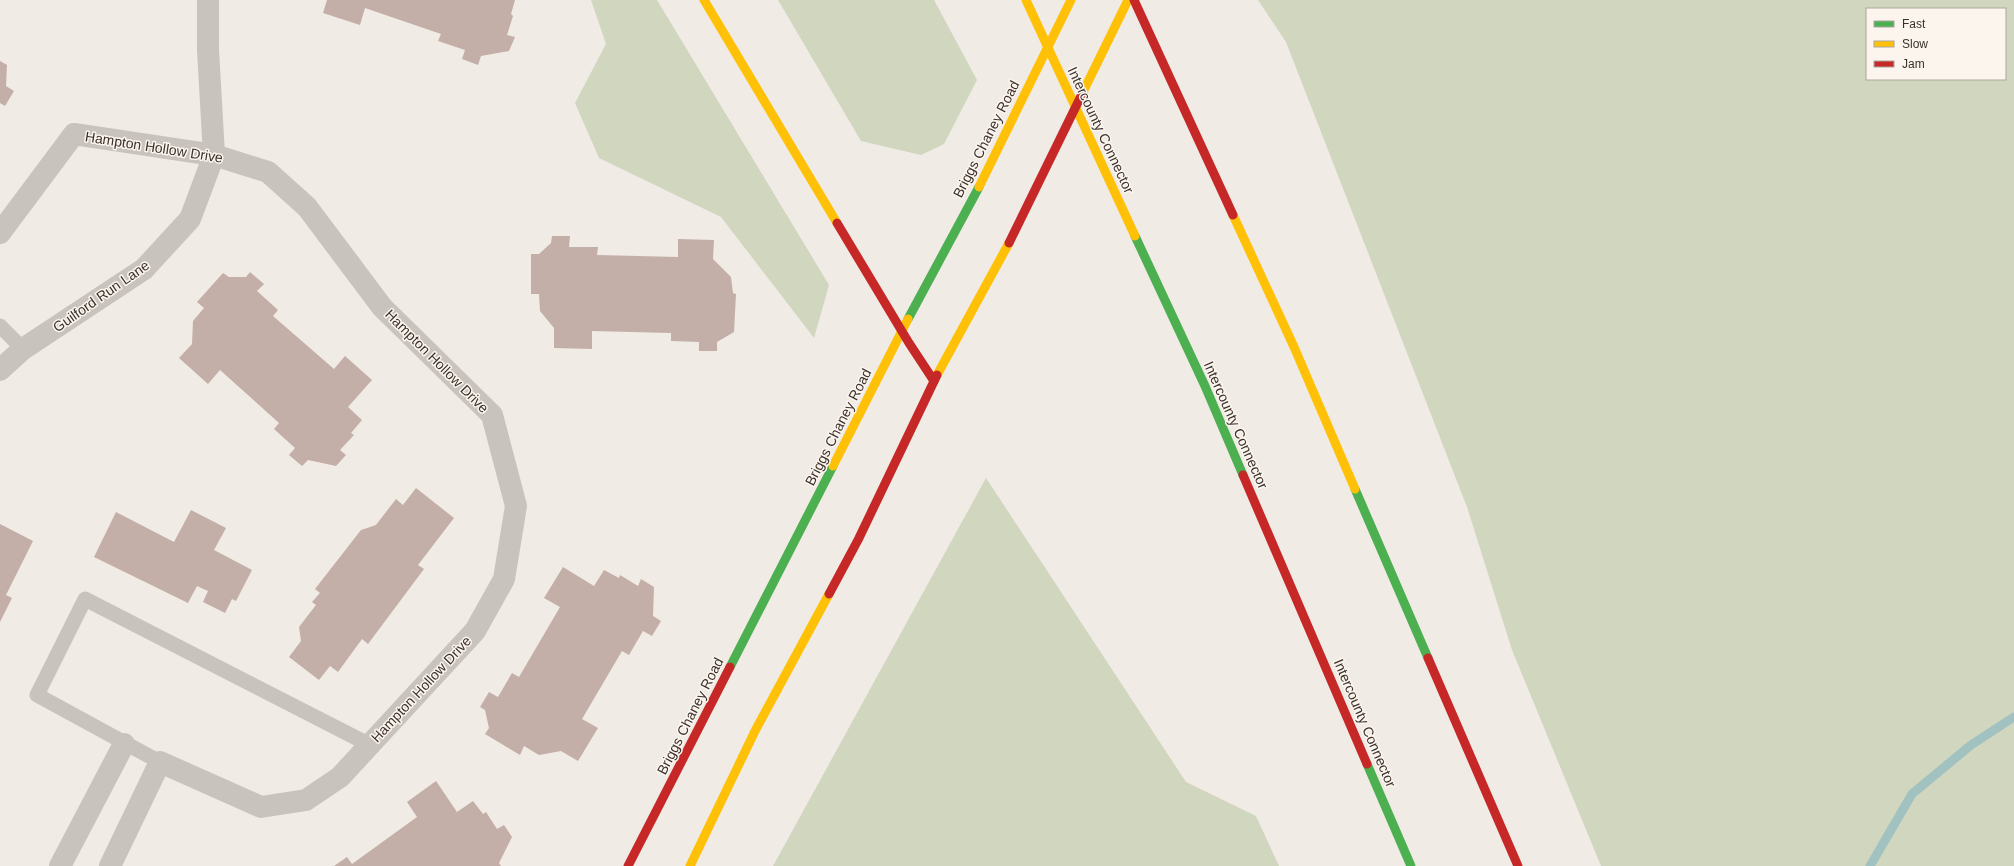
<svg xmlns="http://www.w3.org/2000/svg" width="2014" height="866" viewBox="0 0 2014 866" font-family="Arial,sans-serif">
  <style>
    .green { fill: #d1d6bf; fill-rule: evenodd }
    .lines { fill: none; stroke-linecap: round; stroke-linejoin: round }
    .stream { stroke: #a1c2c1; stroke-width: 9 }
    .building { fill: #c3afa7 }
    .lane { stroke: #c9c3be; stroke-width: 15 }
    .street { stroke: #c9c3be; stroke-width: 22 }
    .fast { stroke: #4caf50; stroke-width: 9 }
    .slow { stroke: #ffc107; stroke-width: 9 }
    .jam { stroke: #c62828; stroke-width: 9 }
    .slow-bridge { stroke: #ffc107; stroke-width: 9 }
    .jam-bridge { stroke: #c62828; stroke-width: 9 }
    .labels { text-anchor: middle; stroke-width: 3; stroke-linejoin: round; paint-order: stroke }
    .street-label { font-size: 14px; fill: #3b302b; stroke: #fbf5ee }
  </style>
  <rect width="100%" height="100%" fill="#f0ebe5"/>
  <g class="green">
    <path d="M591 0H657L829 285 814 338 721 217 599 158 575 103 606 44Z"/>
    <path d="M778 0H934L977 80 944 144 921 155 861 141Z"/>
    <path d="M1258 0H2014V866H1601L1512 650 1467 507 1286 42ZM1867 9H2005V79H1867Z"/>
    <path d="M986 478 1186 782 1256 816 1279 866H773Z"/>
  </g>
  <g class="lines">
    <path class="stream" d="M1870 866 1912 794 1971 745 2014 717"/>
  </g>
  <g class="building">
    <path d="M327 0H515L511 14 513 16 507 35 515 37 509 51 481 56 478 65 462 59 465 50 438 41 441 34 365 8 360 25 323 13Z"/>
    <path d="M0 61 7 65 6 86 14 91 5 106 0 103Z"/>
    <path d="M552 236H570L569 247H598L597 255 678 257V239L714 240 713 259 731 277 733 293 736 294 734 332 717 342V351H699V342L671 341V333L592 331V349L554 348V328L540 311 539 294H531V254H539L551 243Z"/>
    <path d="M250 272 264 284 257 291 278 310 273 316 334 369 345 356 372 380 348 407 362 420 351 433 354 435 340 450 346 455 336 466 308 460 302 466 289 455 295 448 274 429 279 423 220 370 208 384 179 358 192 344 193 321 204 308 197 302 223 273 229 277H246Z"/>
    <path d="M416 488 454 518 418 565 424 569 368 644 362 639 338 672 330 666 319 680 289 657 301 641 299 627 316 605 312 602 320 593 315 589 361 530 376 525 396 499 403 505Z"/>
    <path d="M191 510 226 528 214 550 252 570 236 601 232 599 225 613 203 602 208 591 197 586 188 603 94 557 116 512 174 542Z"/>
    <path d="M0 524 33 541 6 595 12 598 0 622Z"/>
    <path d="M563 567 594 586 604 570 619 578 620 575 638 586 641 579 654 587 653 616 661 621 652 636 643 631 629 655 622 651 582 719 598 728 578 761 561 751 539 755 524 746 520 755 485 734 489 728 485 710 480 707 489 692 498 697 512 673 519 677 560 607 544 598Z"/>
    <path d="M436 781 457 812 473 801 483 814 486 812 497 829 504 825 512 837 499 863 501 866H334L347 857 352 864 417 817 407 802Z"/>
  </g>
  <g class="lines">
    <g class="lane">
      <path d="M0 326 23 349"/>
      <path d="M160 762 37 695 85 599 370 745"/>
    </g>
    <g class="street">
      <path d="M0 233 74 134 214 155 268 172 307 207 382 307 492 415 516 506 504 579 475 631 340 777 306 800 261 807 160 762 110 866"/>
      <path d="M0 370 23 349 144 269 190 219 214 155 208 50V0"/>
      <path d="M60 866 124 744"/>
    </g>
    <g class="fast">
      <path d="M1135 236 1205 386 1243 475"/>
      <path d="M908 319 979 187"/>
      <path d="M1355 489 1428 658"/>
      <path d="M730 667 833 466"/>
      <path d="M1367 764 1411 866"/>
    </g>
    <g class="slow">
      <path d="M704 0 837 223"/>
      <path d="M1026 0 1135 236"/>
      <path d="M1082 94 1128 0"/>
      <path d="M1233 215 1294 347 1355 489"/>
      <path d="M937 375 1009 243"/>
      <path d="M833 466 908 319"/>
      <path d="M690 866 755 731 829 594"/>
    </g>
    <g class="jam">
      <path d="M1134 0 1233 215"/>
      <path d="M837 223 909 343 934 381"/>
      <path d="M1243 475 1367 764"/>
      <path d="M829 594 859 538 937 375"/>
      <path d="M1428 658 1518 866"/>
      <path d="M628 866 730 667"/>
    </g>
    <path class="slow-bridge" d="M979 187 1071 0"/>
    <path class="jam-bridge" d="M1009 243 1082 94"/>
  </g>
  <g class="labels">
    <g class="street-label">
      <text transform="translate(1101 130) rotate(65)" y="5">Intercounty Connector</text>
      <text transform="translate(986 139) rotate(-63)" y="5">Briggs Chaney Road</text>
      <text transform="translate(154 147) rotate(9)" y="5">Hampton Hollow Drive</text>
      <text transform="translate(101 296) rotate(-35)" y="5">Guilford Run Lane</text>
      <text transform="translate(437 361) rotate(45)" y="5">Hampton Hollow Drive</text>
      <text transform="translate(1236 425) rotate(66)" y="5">Intercounty Connector</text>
      <text transform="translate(838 427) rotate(-63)" y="5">Briggs Chaney Road</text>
      <text transform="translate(421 689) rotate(-47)" y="5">Hampton Hollow Drive</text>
      <text transform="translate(690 716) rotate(-63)" y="5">Briggs Chaney Road</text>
      <text transform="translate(1365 723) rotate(67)" y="5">Intercounty Connector</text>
    </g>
  </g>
  <rect x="1866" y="8" width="140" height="72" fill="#fbf5ee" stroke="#aea6a0"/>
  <rect x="1874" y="21" width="20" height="6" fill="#4caf50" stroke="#aea6a0"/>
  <text x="1902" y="28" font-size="12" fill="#3b302b">Fast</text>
  <rect x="1874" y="41" width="20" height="6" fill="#ffc107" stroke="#aea6a0"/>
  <text x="1902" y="48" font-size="12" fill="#3b302b">Slow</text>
  <rect x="1874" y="61" width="20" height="6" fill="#c62828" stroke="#aea6a0"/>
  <text x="1902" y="68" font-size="12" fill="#3b302b">Jam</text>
</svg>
